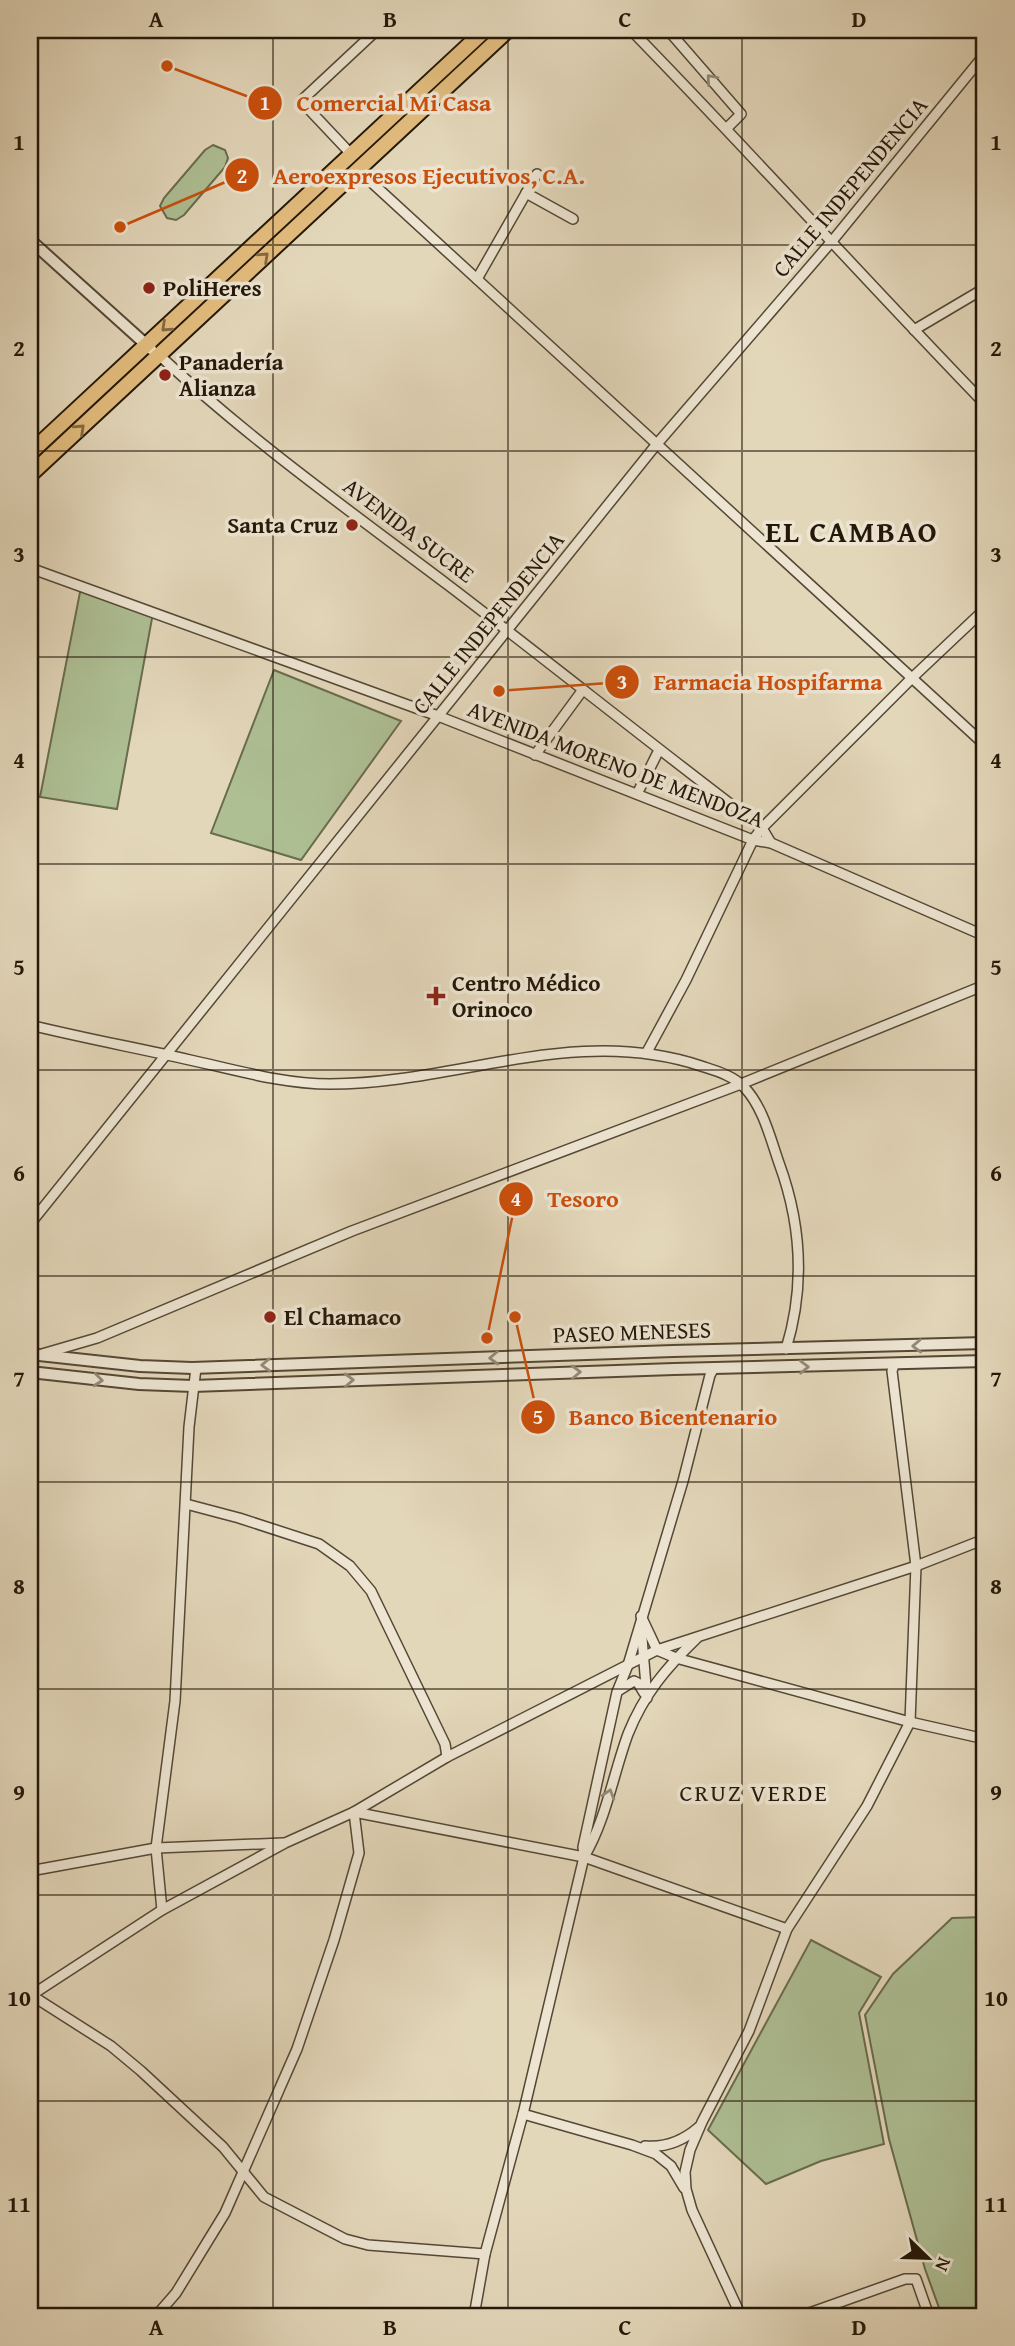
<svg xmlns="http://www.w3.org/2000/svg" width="1015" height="2346" viewBox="0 0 1015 2346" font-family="'Gentium Book Plus',serif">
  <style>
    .green { fill: #aebf94; stroke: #696c4e; stroke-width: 2 }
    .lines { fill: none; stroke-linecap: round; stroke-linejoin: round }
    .minor-casing { stroke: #544835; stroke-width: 12 }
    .tertiary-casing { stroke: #544835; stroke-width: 14 }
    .primary-casing { stroke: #241809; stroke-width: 18 }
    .minor { stroke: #ede5d2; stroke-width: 9 }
    .tertiary { stroke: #ede5d2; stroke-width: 10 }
    .primary { stroke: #e2bc7d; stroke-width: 14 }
    .oneway { stroke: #938978 }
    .oneway2 { stroke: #836a43 }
    .grid { fill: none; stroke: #241809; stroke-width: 2; stroke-opacity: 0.55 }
    .poi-dot { fill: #8f2418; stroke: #ede5d2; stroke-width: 2.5 }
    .labels { text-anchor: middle; stroke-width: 7; stroke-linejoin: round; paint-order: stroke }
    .street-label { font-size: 23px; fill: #241809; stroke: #ede5d2 }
    .poi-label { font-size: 23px; font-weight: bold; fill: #241809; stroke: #ede5d2; text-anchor: start }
    .neighbourhood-label { font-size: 24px; letter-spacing: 2px; fill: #241809; stroke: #ede5d2 }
    .district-label { font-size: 30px; font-weight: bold; letter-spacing: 2px; fill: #241809; stroke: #ede5d2 }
    .leader { fill: none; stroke: #cb4f0c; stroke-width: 2.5 }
    .callout-dot { fill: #cb4f0c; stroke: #ede5d2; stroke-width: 2.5 }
    .mark-label { font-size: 21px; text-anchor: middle; font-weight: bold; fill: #fff }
    .callout-label { font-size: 24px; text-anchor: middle; font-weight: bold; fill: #cb4f0c; stroke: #ede5d2; stroke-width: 7; stroke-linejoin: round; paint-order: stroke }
    .neatline { fill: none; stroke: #241809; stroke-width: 2.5 }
    .grid-label { font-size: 23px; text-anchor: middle; font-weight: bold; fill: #241809 }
  </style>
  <rect width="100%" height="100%" fill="#e3d7ba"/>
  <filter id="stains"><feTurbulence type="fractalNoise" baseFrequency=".00286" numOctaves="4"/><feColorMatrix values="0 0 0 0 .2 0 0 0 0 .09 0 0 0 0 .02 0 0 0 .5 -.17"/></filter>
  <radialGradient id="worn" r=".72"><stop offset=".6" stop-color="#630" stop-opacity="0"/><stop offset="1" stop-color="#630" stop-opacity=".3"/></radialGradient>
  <g class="green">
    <path d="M213 145 225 150 228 158 225 167 184 215 176 220 167 218 160 206 164 198 205 150Z"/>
    <path d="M81 587 153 613 117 809 40 797Z"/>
    <path d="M274 670 401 721 301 860 211 833Z"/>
    <path d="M985 1917 983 1987 985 1990V2316H942L925 2269 889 2139 865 2015 893 1974 952 1918Z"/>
    <path d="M811 1940 881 1977 859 2013 884 2144 821 2161 766 2184 708 2130Z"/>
  </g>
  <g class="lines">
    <defs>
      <g id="minor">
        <path d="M631 30C751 153 866 281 985 404"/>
        <path d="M668 30 741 114 727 128"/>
        <path d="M984 30 985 33"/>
        <path d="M351 154 301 101 377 30"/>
        <path d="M358 170 985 745"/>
        <path d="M526 193 573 219"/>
        <path d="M477 279 537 174"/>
        <path d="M914 330 985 288"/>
        <path d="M159 355C249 439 350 511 448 585 553 665 656 748 762 828L771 843"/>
        <path d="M30 568 438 716 753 840 771 843 985 936"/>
        <path d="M535 755 582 691"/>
        <path d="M637 794 659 750"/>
        <path d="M30 1025C83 1038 137 1048 190 1060 236 1070 283 1084 330 1084 457 1084 574 1024 701 1066 716 1071 732 1075 744 1087 763 1107 770 1137 779 1163 801 1223 805 1287 786 1349"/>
        <path d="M647 1052 686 980 753 840 762 828 913 677 985 609"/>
        <path d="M30 1224 656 445 833 240 985 54"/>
        <path d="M42 1354 97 1338 352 1231 741 1084 985 985"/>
        <path d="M186 1504 239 1518 319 1544 350 1566 371 1591 445 1744 447 1757"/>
        <path d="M641 1616 657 1650 676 1658 910 1722 985 1739"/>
        <path d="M641 1626 647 1698"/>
        <path d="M618 1691 634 1681 638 1683 644 1693"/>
        <path d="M584 1855 583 1847 617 1692 628 1665 683 1481 710 1375 714 1368"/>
        <path d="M30 1871 156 1848 283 1843"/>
        <path d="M162 1910 156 1848 175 1701 189 1427 196 1368"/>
        <path d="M31 1995 111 2046 141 2071 223 2147 264 2197 345 2239 368 2245 485 2254"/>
        <path d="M30 1996 162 1910 285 1843 354 1812 447 1757 657 1650 916 1566 985 1539"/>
        <path d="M523 2114 632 2145 656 2154 671 2166 684 2188"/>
        <path d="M645 2146C666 2148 683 2141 699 2127"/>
        <path d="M156 2316 176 2293 225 2213 297 2049 334 1940 359 1853 354 1812 584 1857 787 1929"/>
        <path d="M474 2316 485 2254 523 2114 584 1857C606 1820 613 1775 628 1734 644 1694 666 1668 697 1638"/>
        <path d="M741 2316 692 2210 686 2189 685 2172 690 2150 702 2122 749 2031 787 1929 867 1806 910 1722 916 1566 892 1371 894 1365"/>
        <path d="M801 2316 905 2279H916L929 2316"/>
      </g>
      <g id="tertiary">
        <path d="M30 240 151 349"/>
        <path d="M30 1354 140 1366 192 1368 673 1351 985 1343"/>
        <path d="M30 1372 139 1384 193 1386 674 1369 985 1361"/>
      </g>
      <g id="primary">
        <path d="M30 453 485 30"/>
        <path d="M30 475 508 30"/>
      </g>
    </defs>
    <use href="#minor" class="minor-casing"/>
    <use href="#tertiary" class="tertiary-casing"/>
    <use href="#primary" class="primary-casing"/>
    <use href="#minor" class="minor"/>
    <use href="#tertiary" class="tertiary"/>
    <use href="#primary" class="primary"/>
  </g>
  <defs><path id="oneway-chevron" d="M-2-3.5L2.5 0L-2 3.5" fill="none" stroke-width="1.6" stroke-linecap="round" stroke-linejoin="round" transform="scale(1.75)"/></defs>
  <g class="oneway">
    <use href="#oneway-chevron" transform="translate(711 79) rotate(-131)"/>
    <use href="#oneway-chevron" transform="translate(917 1346) rotate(178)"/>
    <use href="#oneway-chevron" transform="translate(494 1358) rotate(178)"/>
    <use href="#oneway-chevron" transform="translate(266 1365) rotate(178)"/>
    <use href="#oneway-chevron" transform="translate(804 1367) rotate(-1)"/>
    <use href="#oneway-chevron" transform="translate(576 1372) rotate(-2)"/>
    <use href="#oneway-chevron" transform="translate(98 1380) rotate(6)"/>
    <use href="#oneway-chevron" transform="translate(349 1380) rotate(-2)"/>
    <use href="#oneway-chevron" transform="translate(609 1794) rotate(-73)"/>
  </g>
  <g class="oneway2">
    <use href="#oneway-chevron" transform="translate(264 257) rotate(-43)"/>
    <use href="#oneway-chevron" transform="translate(166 327) rotate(137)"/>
    <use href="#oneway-chevron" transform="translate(80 429) rotate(-43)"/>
  </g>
  <path class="grid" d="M273 30V2316M508 30V2316M742 30V2316M30 245H985M30 451H985M30 657H985M30 864H985M30 1070H985M30 1276H985M30 1482H985M30 1689H985M30 1895H985M30 2101H985"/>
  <g class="poi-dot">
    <circle cx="149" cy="288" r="7"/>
    <circle cx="165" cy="375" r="7"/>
    <circle cx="352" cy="525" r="7"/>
    <path d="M432.5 985.5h7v7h7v7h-7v7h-7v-7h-7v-7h7z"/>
    <circle cx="270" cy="1317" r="7"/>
  </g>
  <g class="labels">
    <g class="street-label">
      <text transform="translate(850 187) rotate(-50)" y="8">CALLE INDEPENDENCIA</text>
      <text transform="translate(409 530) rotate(37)" y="8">AVENIDA SUCRE</text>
      <text transform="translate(488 623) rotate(-51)" y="8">CALLE INDEPENDENCIA</text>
      <text transform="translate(616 764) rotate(21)" y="8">AVENIDA MORENO DE MENDOZA</text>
      <text transform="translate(632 1332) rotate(-2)" y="8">PASEO MENESES</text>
    </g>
    <g class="poi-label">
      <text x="163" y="296">PoliHeres</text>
      <text x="179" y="370">Panadería<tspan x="179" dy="26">Alianza</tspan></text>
      <text x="338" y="533" text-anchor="end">Santa Cruz</text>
      <text x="452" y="991">Centro Médico<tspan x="452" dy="26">Orinoco</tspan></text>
      <text x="284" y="1325">El Chamaco</text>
    </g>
    <g class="neighbourhood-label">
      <text x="754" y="1801">CRUZ VERDE</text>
    </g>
    <g class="district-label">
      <text x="852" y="542">EL CAMBAO</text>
    </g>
  </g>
  <path class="leader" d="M167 66L265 103M120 227L242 175M499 691L622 682M487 1338L516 1199M515 1317L538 1417"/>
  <g class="callout-dot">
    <circle cx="167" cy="66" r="7"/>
    <circle cx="120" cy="227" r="7"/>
    <circle cx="499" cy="691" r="7"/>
    <circle cx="487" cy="1338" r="7"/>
    <circle cx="515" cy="1317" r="7"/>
    <circle cx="265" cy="103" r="18"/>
    <circle cx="242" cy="175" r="18"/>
    <circle cx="622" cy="682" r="18"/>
    <circle cx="516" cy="1199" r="18"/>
    <circle cx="538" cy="1417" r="18"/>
  </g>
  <g class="mark-label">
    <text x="265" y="110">1</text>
    <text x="242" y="183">2</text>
    <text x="622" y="689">3</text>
    <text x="516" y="1206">4</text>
    <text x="538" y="1424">5</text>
  </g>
  <g class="callout-label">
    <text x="394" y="111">Comercial Mi Casa</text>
    <text x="429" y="184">Aeroexpresos Ejecutivos, C.A.</text>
    <text x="768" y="690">Farmacia Hospifarma</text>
    <text x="583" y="1207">Tesoro</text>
    <text x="673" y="1425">Banco Bicentenario</text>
  </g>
  <rect width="1015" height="2346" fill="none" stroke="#e3d7ba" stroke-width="77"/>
  <g transform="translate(928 2258) rotate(113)" stroke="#ede5d2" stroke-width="5" paint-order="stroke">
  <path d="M0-5L12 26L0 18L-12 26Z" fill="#241809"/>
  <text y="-10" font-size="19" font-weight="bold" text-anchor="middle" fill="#241809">N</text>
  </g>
  <rect x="38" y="38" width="938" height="2270" class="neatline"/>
  <g class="grid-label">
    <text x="156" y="27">A</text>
    <text x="390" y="27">B</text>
    <text x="625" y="27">C</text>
    <text x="859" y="27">D</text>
    <text x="19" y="150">1</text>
    <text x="996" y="150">1</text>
    <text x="19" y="356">2</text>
    <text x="996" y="356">2</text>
    <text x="19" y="562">3</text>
    <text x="996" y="562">3</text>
    <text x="19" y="768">4</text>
    <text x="996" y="768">4</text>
    <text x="19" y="975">5</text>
    <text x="996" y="975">5</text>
    <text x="19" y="1181">6</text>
    <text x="996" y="1181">6</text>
    <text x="19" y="1387">7</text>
    <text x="996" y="1387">7</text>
    <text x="19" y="1594">8</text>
    <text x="996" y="1594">8</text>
    <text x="19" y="1800">9</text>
    <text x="996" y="1800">9</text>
    <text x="19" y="2006">10</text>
    <text x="996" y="2006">10</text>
    <text x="19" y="2212">11</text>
    <text x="996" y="2212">11</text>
    <text x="156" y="2335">A</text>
    <text x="390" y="2335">B</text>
    <text x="625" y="2335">C</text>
    <text x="859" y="2335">D</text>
  </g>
  <rect width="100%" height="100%" filter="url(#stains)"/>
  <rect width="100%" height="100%" fill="url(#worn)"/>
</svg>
